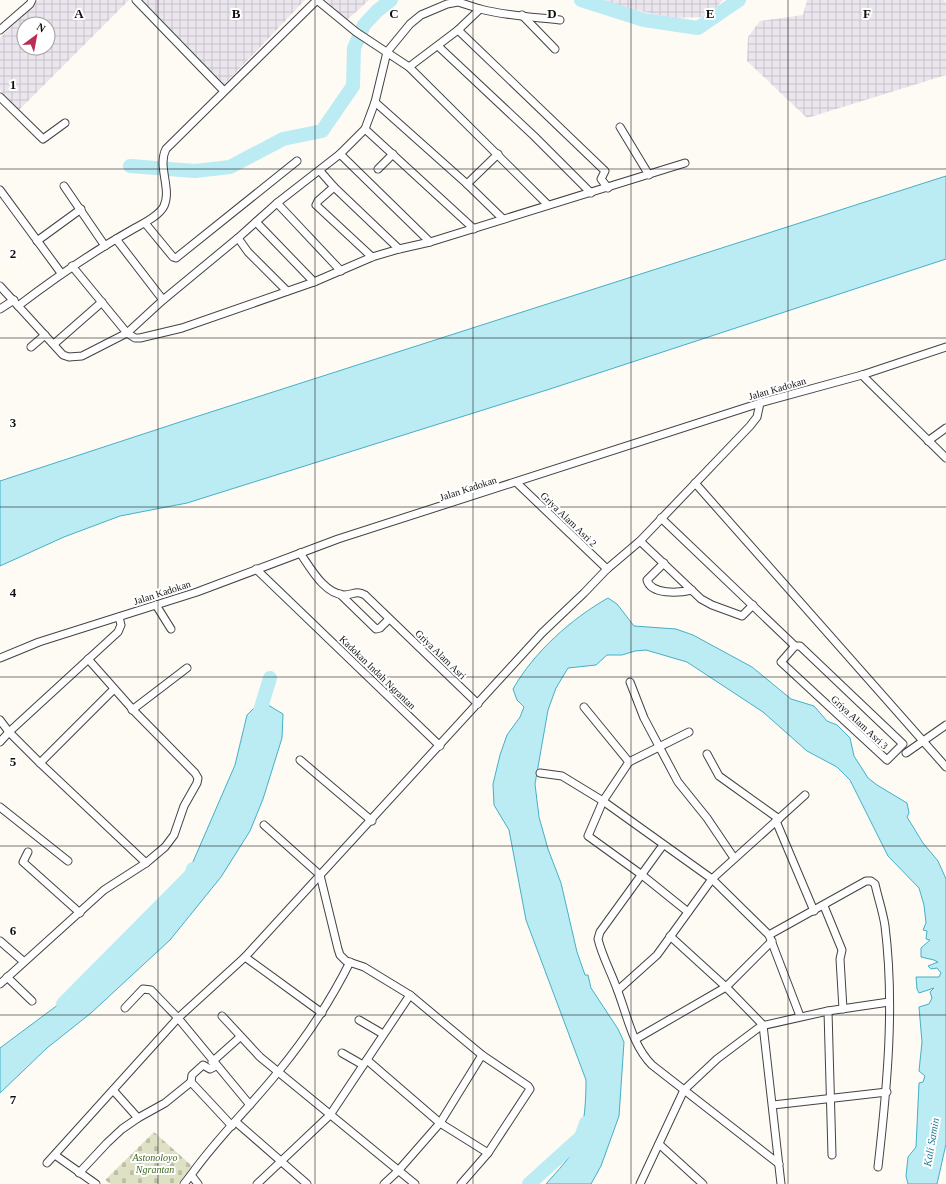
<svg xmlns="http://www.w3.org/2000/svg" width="946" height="1184" viewBox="0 0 946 1184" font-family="'Times New Roman',serif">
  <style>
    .industrial { fill: url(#industrial-grid); fill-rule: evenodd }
    .cemetery { fill: url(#cemetery-stones) }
    .water { fill: #bbebf3; stroke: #45b0c7 }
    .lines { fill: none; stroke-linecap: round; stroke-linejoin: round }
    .river { stroke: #bbebf3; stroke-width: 14 }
    .minor-casing { stroke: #434343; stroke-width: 9 }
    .minor { stroke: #fff; stroke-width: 7 }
    .grid { fill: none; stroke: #101010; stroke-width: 1; stroke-opacity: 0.55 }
    .labels { text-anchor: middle; stroke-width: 4; stroke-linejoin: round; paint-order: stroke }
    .street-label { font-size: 10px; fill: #101010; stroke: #fff }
    .park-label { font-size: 10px; font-style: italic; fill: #3f6523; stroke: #fff }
    .water-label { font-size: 11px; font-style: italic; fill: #1d7b96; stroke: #fff }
    .grid-label { font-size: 13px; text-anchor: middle; font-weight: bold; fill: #101010; stroke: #fff; stroke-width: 4; stroke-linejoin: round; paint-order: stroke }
  </style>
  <defs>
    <pattern id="industrial-grid" width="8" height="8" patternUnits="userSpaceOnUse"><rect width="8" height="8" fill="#ebe5ee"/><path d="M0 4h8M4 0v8" fill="none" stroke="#c8c3cb"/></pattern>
    <pattern id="cemetery-stones" width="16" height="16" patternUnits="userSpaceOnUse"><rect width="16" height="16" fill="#dee1c4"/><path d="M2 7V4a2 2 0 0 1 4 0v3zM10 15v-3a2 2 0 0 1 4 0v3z" fill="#bdc0a7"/></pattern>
  </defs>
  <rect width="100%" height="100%" fill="#fefaf4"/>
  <g class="industrial">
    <path d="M39 0H129L19 110 0 90V38ZM24 24H48V48H24Z"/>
    <path d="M138 0H305L223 86Z"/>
    <path d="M326 0H369L346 21Z"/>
    <path d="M605 0H723L707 17 672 18 618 6Z"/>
    <path d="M807 0H944L946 3V75L807 118 747 61 748 37 760 21 803 15Z"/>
  </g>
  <path class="cemetery" d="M154 1132 192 1166 178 1184H111L105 1180Z"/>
  <g class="water">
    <path d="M946 176V259L550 389 187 503 120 516 64 537 0 566V481L189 419Z"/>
    <path d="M608 598 617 604 634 626 676 629 693 635 752 667 791 699 814 706 827 721 837 725 850 738 854 756 868 778 877 785 907 803 909 813 907 817 923 843 938 861 946 879V1144L937 1184H908L906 1176 908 1157 916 1147 919 1083 923 1082 925 1076 919 1071 922 1042 919 1007 929 1004 932 998 930 992 934 988 919 993 917 989 916 977H939L941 973 937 968 931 969 928 966 938 962 934 960 921 957V948L930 940 926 939 927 931 923 930 926 923 924 905 919 888 888 856 850 780 837 767 807 751 763 712 687 662 646 650 635 651 622 655H607L596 665 568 668 556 688 548 710 535 784 539 817 548 849 561 883 577 952 585 975H588L591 988 618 1029 624 1042 619 1116 601 1166 591 1184H546C557 1171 573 1156 579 1139 585 1123 586 1097 586 1080L526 920 509 830 494 805 493 784 500 755 507 735 520 717 524 707 517 700 513 689C534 652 571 619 608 598Z"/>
    <path d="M268 705 283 714 282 738 263 799 250 831 221 877 170 940 91 1013 47 1048 0 1093V1048L98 975 158 917 175 894 189 871 235 765 247 715 255 707Z"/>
  </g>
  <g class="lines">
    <g class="river">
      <path d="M581 0 644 20 698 28 739 0"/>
      <path d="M130 166 195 171 230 167 283 139 322 131 353 86 354 48 364 25 377 11 391 0"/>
      <path d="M256 724 270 678"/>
      <path d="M63 1004 191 875 193 869"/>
      <path d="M529 1184 581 1137 586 1123"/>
    </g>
    <defs>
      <g id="minor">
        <path d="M136 0 224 91"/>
        <path d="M317 0 356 32 409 67 547 204"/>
        <path d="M522 15 555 49"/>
        <path d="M0 30 30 4 32 0"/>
        <path d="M458 30 480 9C507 16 533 17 560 20"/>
        <path d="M438 46 534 136 591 193"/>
        <path d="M409 67 458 30 605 171 601 179 608 188"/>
        <path d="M0 97 43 139 65 123"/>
        <path d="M375 102 467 184 503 219"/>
        <path d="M620 127 649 175"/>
        <path d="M365 129 474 229"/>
        <path d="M340 154 430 242"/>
        <path d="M378 169 393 154"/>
        <path d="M320 171 334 187 399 249"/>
        <path d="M467 184 498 154"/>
        <path d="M64 186 105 246"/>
        <path d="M334 187 318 201 316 205 372 257"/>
        <path d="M0 190 61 273"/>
        <path d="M277 203 341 271"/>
        <path d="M256 222 314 282"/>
        <path d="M145 223 173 257 176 258 297 161"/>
        <path d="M238 238 248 252 287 291"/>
        <path d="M116 239 163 300"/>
        <path d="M37 241 81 209"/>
        <path d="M72 266 127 333 135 338H140L182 328 314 282 372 257 399 249 430 242 685 163"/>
        <path d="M0 286 63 355 69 357 82 356 127 333 163 300 238 238 277 203 340 154 365 129 375 102 387 52 410 24 421 15 447 4 458 2 480 9"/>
        <path d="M18 306C56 277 94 251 135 228 144 223 159 216 164 206 172 189 157 166 166 149L317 0"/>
        <path d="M0 309 14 300"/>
        <path d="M54 344 102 302"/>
        <path d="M31 347 45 335"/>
        <path d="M862 375 946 458"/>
        <path d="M928 441 946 428"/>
        <path d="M517 483 607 569"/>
        <path d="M695 483 946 767"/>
        <path d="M661 518 795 646H800L903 744 887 760 781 662 795 646"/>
        <path d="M640 541 701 599 712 605 742 616 753 605"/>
        <path d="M300 553C310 567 324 594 344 595 353 595 356 590 365 595L478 704"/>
        <path d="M664 563 647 580C651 595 679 593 692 590"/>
        <path d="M256 569 440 746"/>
        <path d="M340 594 376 629 380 628 389 619"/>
        <path d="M156 605 171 629"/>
        <path d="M0 658 39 642 197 592 338 539 760 403 862 375 946 347"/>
        <path d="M630 682 644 718 678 782 707 818 734 858"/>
        <path d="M584 707 629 762 603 801 588 836 642 875 688 912"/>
        <path d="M132 710 187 668"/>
        <path d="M0 720 9 732 40 763 146 863"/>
        <path d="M0 742 9 732 118 632 121 625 119 617"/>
        <path d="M906 753 946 725"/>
        <path d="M707 754 719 776 779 819"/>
        <path d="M300 760 372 821"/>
        <path d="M629 762 689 732"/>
        <path d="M40 763 114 689"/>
        <path d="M540 773 562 776 603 801 712 879 769 935 800 1016"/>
        <path d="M0 807 68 861"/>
        <path d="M776 821 814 911"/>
        <path d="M264 825 320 875 338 949 340 955 346 961 364 967 410 995 482 1055 528 1086 530 1089 488 1153 461 1184"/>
        <path d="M663 845 600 932 598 939C602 956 611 972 617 989 627 1014 632 1045 652 1065L779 1164"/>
        <path d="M28 852 23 862 80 913"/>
        <path d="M824 906 842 950 840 959 843 1009"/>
        <path d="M769 935 866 881H871L875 884C878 898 883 912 885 926 895 1006 887 1088 878 1167"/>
        <path d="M670 936 726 987 763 1025 781 1184"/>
        <path d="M0 941 23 961"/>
        <path d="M245 957 322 1013"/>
        <path d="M7 977 32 1001"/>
        <path d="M0 984 104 890 146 863 165 847 174 835 184 806 197 783 198 778 195 773 135 712 88 659"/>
        <path d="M618 990 657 955 712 879 805 795"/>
        <path d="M125 1008 143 989 151 990 178 1018 250 1105"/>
        <path d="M828 1011 832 1155"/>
        <path d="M222 1016 260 1057 415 1184"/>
        <path d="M359 1020 383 1034"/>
        <path d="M636 1039 726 987 772 941"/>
        <path d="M342 1053 363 1065"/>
        <path d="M367 1060 440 1123 488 1153"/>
        <path d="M212 1062 240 1037"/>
        <path d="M216 1066 210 1069 203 1065 192 1075 191 1082 232 1126"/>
        <path d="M113 1090 138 1118"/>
        <path d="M773 1105 887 1092"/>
        <path d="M236 1122 307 1184"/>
        <path d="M659 1144 703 1184"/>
        <path d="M55 1155 96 1184"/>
        <path d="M47 1163 178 1018 245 957 542 633 584 593 607 569 640 541 750 426 757 417 760 403"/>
        <path d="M79 1173 107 1143 122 1129 138 1118 165 1103 191 1082"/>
        <path d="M184 1184 191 1175"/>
        <path d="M198 1184 191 1175C217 1138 250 1107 278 1072 306 1038 330 1002 350 962"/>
        <path d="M257 1184 330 1115 410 995"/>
        <path d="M384 1184 398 1171 440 1123 482 1055"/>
        <path d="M640 1184 684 1090 717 1059 761 1026 828 1011 889 1002"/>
      </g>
    </defs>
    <use href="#minor" class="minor-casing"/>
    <use href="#minor" class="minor"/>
  </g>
  <path class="grid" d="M158 0V1184M315 0V1184M473 0V1184M631 0V1184M788 0V1184M0 169H946M0 338H946M0 507H946M0 677H946M0 846H946M0 1015H946"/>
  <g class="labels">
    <g class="street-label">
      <text transform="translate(777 388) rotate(-16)" y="4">Jalan Kadokan</text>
      <text transform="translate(468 488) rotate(-18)" y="4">Jalan Kadokan</text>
      <text transform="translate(569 519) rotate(44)" y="4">Griya Alam Asri 2</text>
      <text transform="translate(162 592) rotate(-18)" y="4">Jalan Kadokan</text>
      <text transform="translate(441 654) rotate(44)" y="4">Griya Alam Asri</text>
      <text transform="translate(378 672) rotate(44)" y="4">Kadokan Indah Ngrantan</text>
      <text transform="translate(860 722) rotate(43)" y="4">Griya Alam Asri 3</text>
    </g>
    <g class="park-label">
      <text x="155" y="1161">Astonoloyo<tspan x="155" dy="12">Ngrantan</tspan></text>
    </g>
    <g class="water-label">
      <text transform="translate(931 1142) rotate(-80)" y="4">Kali Samin</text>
    </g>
  </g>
  <g class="grid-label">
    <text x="79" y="18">A</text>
    <text x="236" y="18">B</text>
    <text x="394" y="18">C</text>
    <text x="552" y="18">D</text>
    <text x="710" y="18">E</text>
    <text x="867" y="18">F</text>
    <text x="13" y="89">1</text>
    <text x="13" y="258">2</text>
    <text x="13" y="427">3</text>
    <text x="13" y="597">4</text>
    <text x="13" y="766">5</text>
    <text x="13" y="935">6</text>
    <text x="13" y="1104">7</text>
  </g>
  <g transform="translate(36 36) rotate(32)"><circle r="19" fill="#ffffff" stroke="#9f9f9f"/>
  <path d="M0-3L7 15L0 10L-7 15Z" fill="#ba2e54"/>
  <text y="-6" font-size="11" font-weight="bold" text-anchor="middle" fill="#101010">N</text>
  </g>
</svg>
